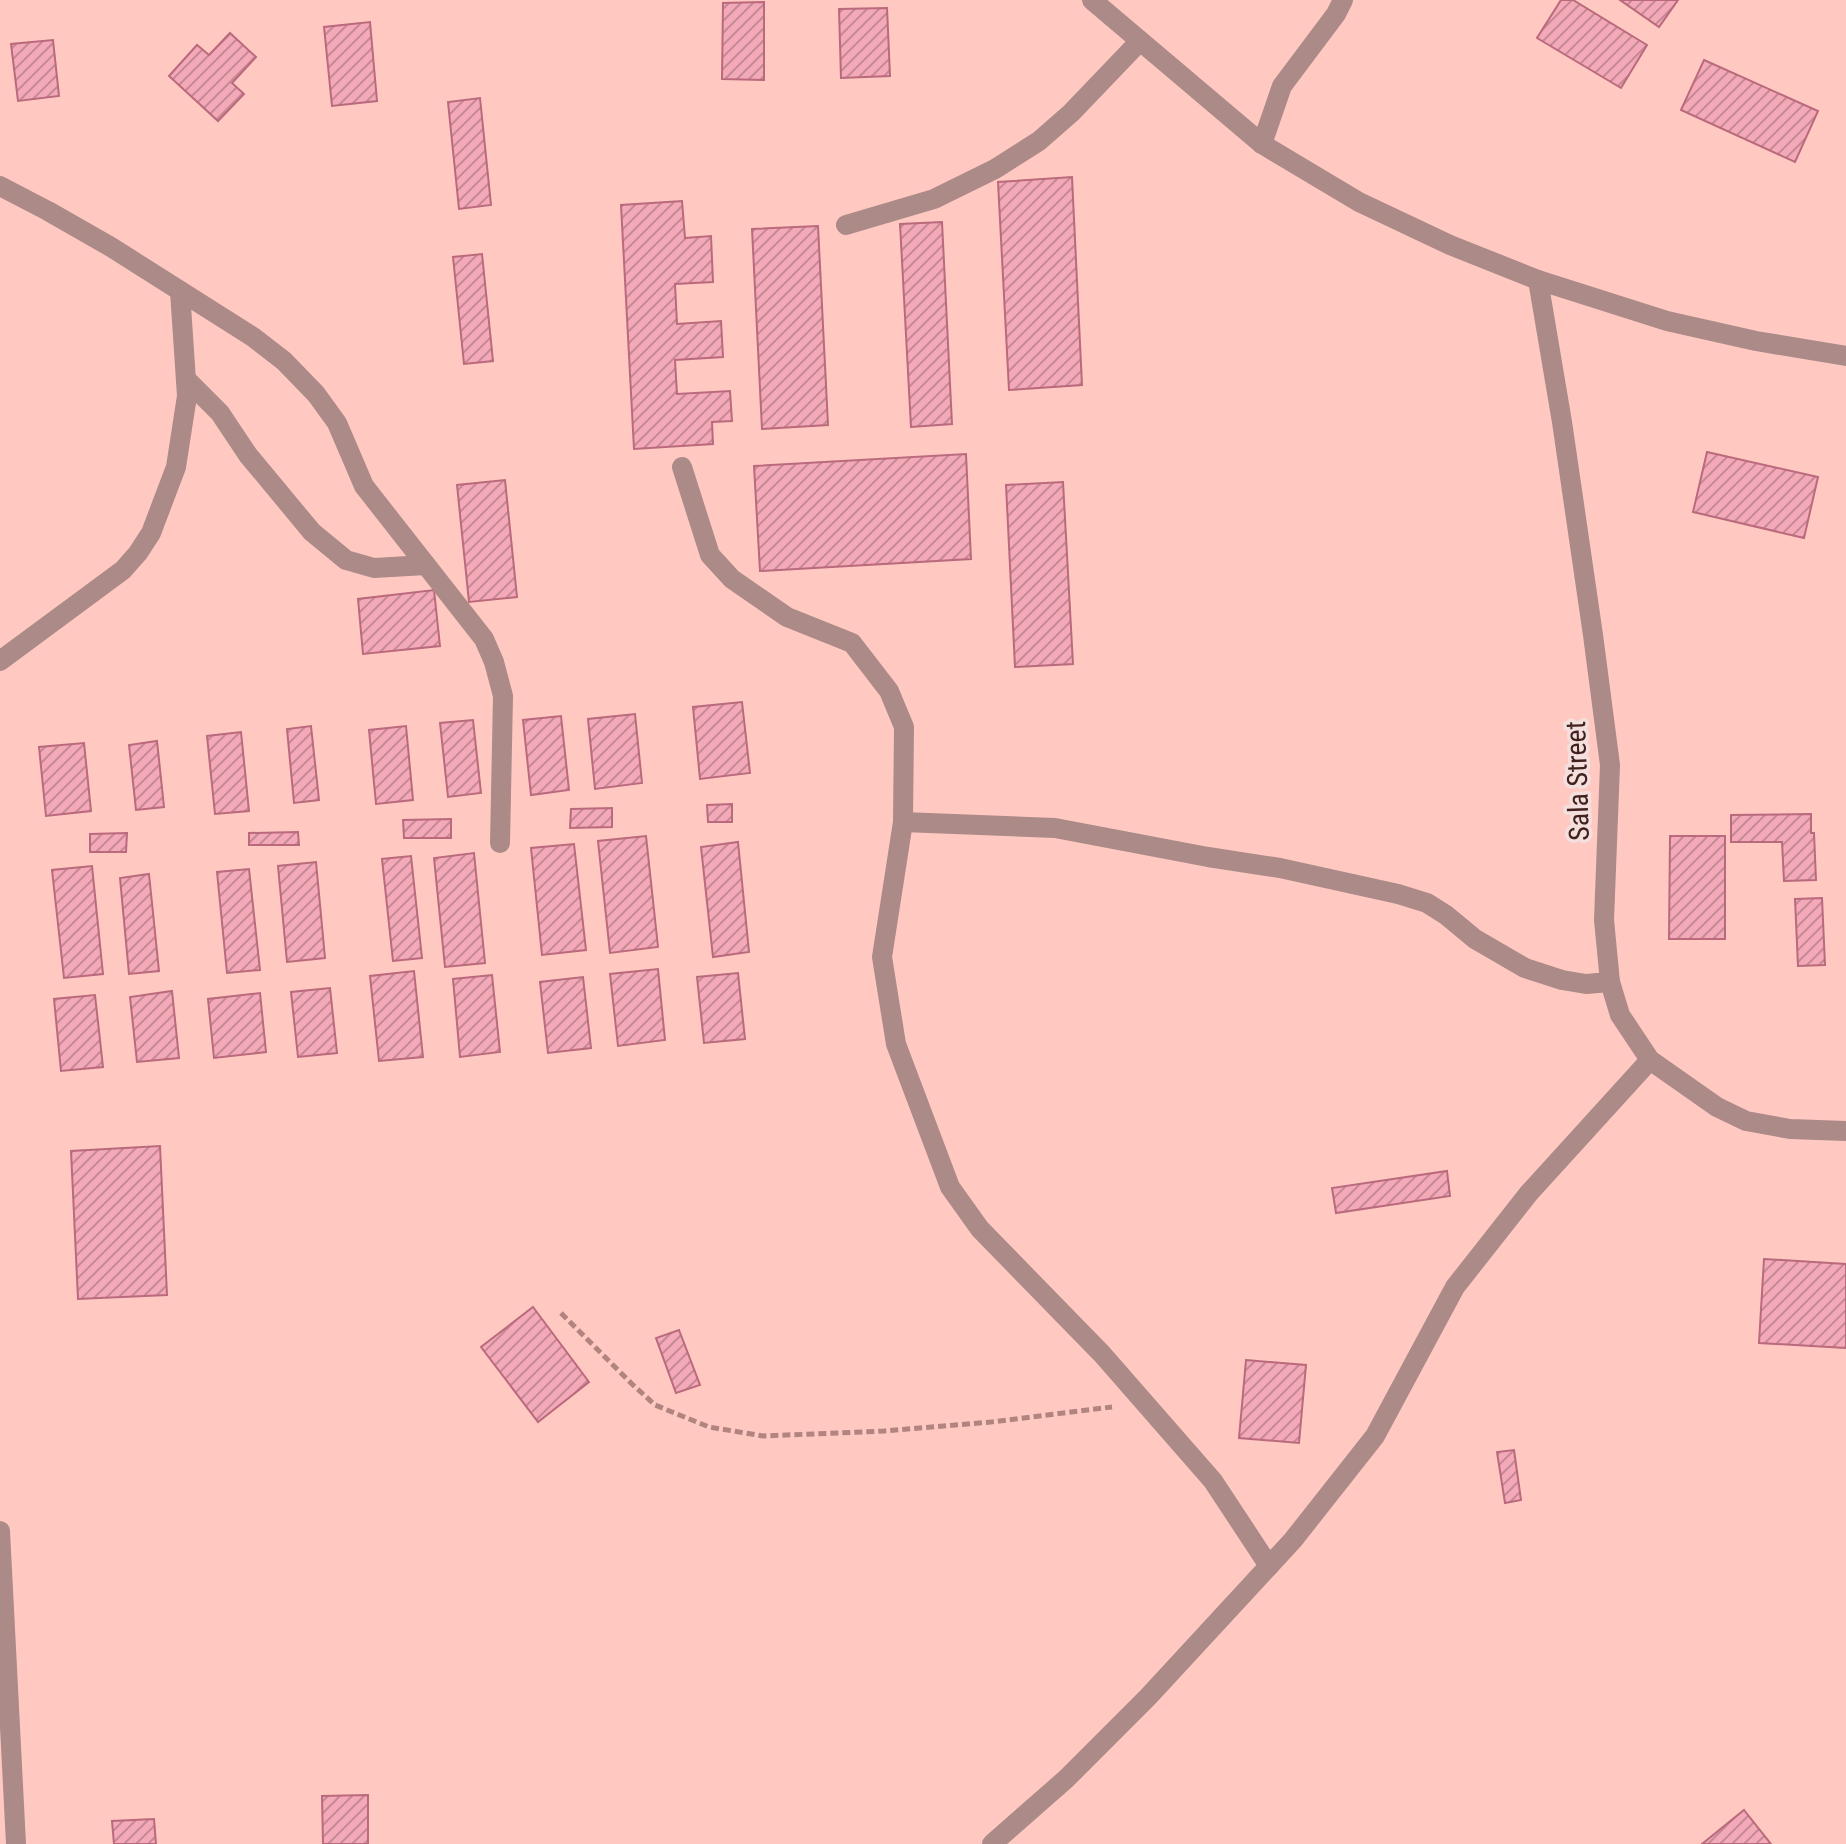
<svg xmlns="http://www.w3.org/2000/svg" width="1846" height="1844" viewBox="0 0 1846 1844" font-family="'Roboto Condensed',sans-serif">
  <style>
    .building { fill: url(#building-hatch); stroke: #ba6a7c; stroke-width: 2 }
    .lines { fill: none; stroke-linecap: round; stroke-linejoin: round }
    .path { stroke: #b1847f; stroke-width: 5; stroke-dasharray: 8 4; stroke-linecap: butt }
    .minor { stroke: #ab8a87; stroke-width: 20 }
    .labels { text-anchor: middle; stroke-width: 7; stroke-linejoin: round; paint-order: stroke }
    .street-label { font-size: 28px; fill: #41201d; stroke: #f3e0de }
  </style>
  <defs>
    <pattern id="building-hatch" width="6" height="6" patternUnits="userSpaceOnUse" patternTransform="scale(2)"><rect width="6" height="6" fill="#f3a9b8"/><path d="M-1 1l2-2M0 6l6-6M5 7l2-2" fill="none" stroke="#c68995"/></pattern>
  </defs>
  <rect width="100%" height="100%" fill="#ffc9c2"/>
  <g class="building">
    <path d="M1561 0H1573L1647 45 1621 88 1537 38Z"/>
    <path d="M1620 0H1678L1659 27Z"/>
    <path d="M764 2V80L722 79 723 3Z"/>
    <path d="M887 8 890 76 841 78 839 9Z"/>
    <path d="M370 22 377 101 332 106 324 27Z"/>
    <path d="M230 33 256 57 232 83 244 94 218 121 169 76 197 45 209 55Z"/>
    <path d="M53 40 59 96 18 101 11 44Z"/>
    <path d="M1704 60 1818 111 1795 162 1681 110Z"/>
    <path d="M480 98 491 205 459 209 448 102Z"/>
    <path d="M1072 177 1082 385 1009 390 998 182Z"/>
    <path d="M682 201 685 238 711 236 713 282 675 284 677 324 721 321 723 357 675 360 677 394 730 391 732 421 712 422 713 444 634 449 621 205Z"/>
    <path d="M942 222 952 424 911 427 900 224Z"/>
    <path d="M818 226 828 425 762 429 752 229Z"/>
    <path d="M482 254 493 361 464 364 453 257Z"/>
    <path d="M1707 452 1818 477 1804 538 1693 512Z"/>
    <path d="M966 454 971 559 760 571 754 466Z"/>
    <path d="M505 480 517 597 469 602 457 485Z"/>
    <path d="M1063 482 1073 664 1015 667 1006 485Z"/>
    <path d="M434 590 440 646 363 654 358 599Z"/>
    <path d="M742 702 750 773 700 779 693 707Z"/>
    <path d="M635 714 642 783 595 789 588 719Z"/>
    <path d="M561 716 569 790 531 795 523 720Z"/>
    <path d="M473 720 481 793 448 797 440 723Z"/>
    <path d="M311 726 319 800 294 803 287 729Z"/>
    <path d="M406 726 413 800 376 804 369 730Z"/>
    <path d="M241 732 249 811 215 814 207 736Z"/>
    <path d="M157 741 164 807 136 810 129 745Z"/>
    <path d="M84 743 91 811 46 816 39 747Z"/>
    <path d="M732 804V822H708L707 805Z"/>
    <path d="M612 808V827L570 828 571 809Z"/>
    <path d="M1811 814V833H1814L1816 880 1784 881 1782 842H1731V815Z"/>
    <path d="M451 819V838H404L403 820Z"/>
    <path d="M298 832 299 845H249V833Z"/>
    <path d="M127 833 126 852H90V834Z"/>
    <path d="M646 836 658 947 610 953 598 841Z"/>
    <path d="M1670 836H1725V939H1669Z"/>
    <path d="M738 842 749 952 713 957 701 847Z"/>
    <path d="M574 844 586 950 542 955 531 848Z"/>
    <path d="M474 853 485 963 445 967 434 858Z"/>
    <path d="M411 856 422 958 393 961 382 859Z"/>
    <path d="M316 862 325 958 287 962 278 866Z"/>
    <path d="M92 866 103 974 64 978 52 870Z"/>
    <path d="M249 869 260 970 227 973 217 872Z"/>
    <path d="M149 874 159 971 129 974 120 878Z"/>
    <path d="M1822 898 1825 965 1798 966 1795 899Z"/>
    <path d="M658 969 665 1040 618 1046 610 974Z"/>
    <path d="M414 971 423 1057 379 1061 370 976Z"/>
    <path d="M738 973 745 1039 704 1043 697 977Z"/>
    <path d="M492 975 500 1052 460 1057 453 979Z"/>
    <path d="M583 977 591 1048 548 1053 540 982Z"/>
    <path d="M330 988 337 1053 298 1057 291 992Z"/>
    <path d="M172 991 179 1058 137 1062 130 997Z"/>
    <path d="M260 993 266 1052 214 1058 208 999Z"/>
    <path d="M95 995 103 1067 61 1071 54 999Z"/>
    <path d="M160 1146 167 1295 78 1299 71 1151Z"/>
    <path d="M1447 1171 1450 1196 1336 1213 1332 1188Z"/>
    <path d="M1764 1259 1846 1264V1348L1759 1343Z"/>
    <path d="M533 1307 589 1382 538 1422 481 1347Z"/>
    <path d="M679 1330 700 1385 676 1393 656 1338Z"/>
    <path d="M1246 1360 1306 1365 1299 1443 1239 1438Z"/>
    <path d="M1514 1450 1521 1500 1505 1503 1497 1452Z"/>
    <path d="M368 1795V1844H323L322 1796Z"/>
    <path d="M1744 1810 1771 1844H1702Z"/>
    <path d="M154 1819 156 1844H114L112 1821Z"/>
  </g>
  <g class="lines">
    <path class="path" d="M561 1313 632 1384 655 1405 709 1427 763 1436 884 1431 991 1422 1112 1407"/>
    <g class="minor">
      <path d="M1092 0 1262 144 1359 202 1450 245 1538 280 1667 321 1756 341 1846 356"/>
      <path d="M1262 144 1282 86 1336 14 1343 0"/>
      <path d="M0 186 48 211 111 247 253 337 284 361 316 394 337 423 364 486 484 639 494 662 503 696 500 843"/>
      <path d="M846 225 934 199 995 169 1039 141 1071 113 1140 41"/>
      <path d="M1538 280 1562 422 1593 635 1610 765 1604 920 1610 982 1620 1015 1650 1060 1717 1107 1746 1121 1790 1129 1846 1131"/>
      <path d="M186 379 220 413 248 455 312 532 346 560 374 568 426 565"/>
      <path d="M682 467 710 555 732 579 787 617 852 643 889 691 904 727 903 822 882 957 896 1044 950 1187 980 1229 1102 1354 1213 1481 1269 1566"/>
      <path d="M0 661 123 570 138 553 151 533 176 467 187 396 180 291"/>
      <path d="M903 822 1055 828 1208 857 1280 868 1398 894 1427 903 1446 915 1475 939 1525 968 1562 980 1586 984 1610 982"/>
      <path d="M0 1531 16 1844"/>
      <path d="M992 1844 1066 1779 1148 1697 1293 1540 1375 1436 1455 1287 1529 1193 1650 1060"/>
    </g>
  </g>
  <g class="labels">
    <g class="street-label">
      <text transform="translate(1577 781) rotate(-92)" y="10">Sala Street</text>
    </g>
  </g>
</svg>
